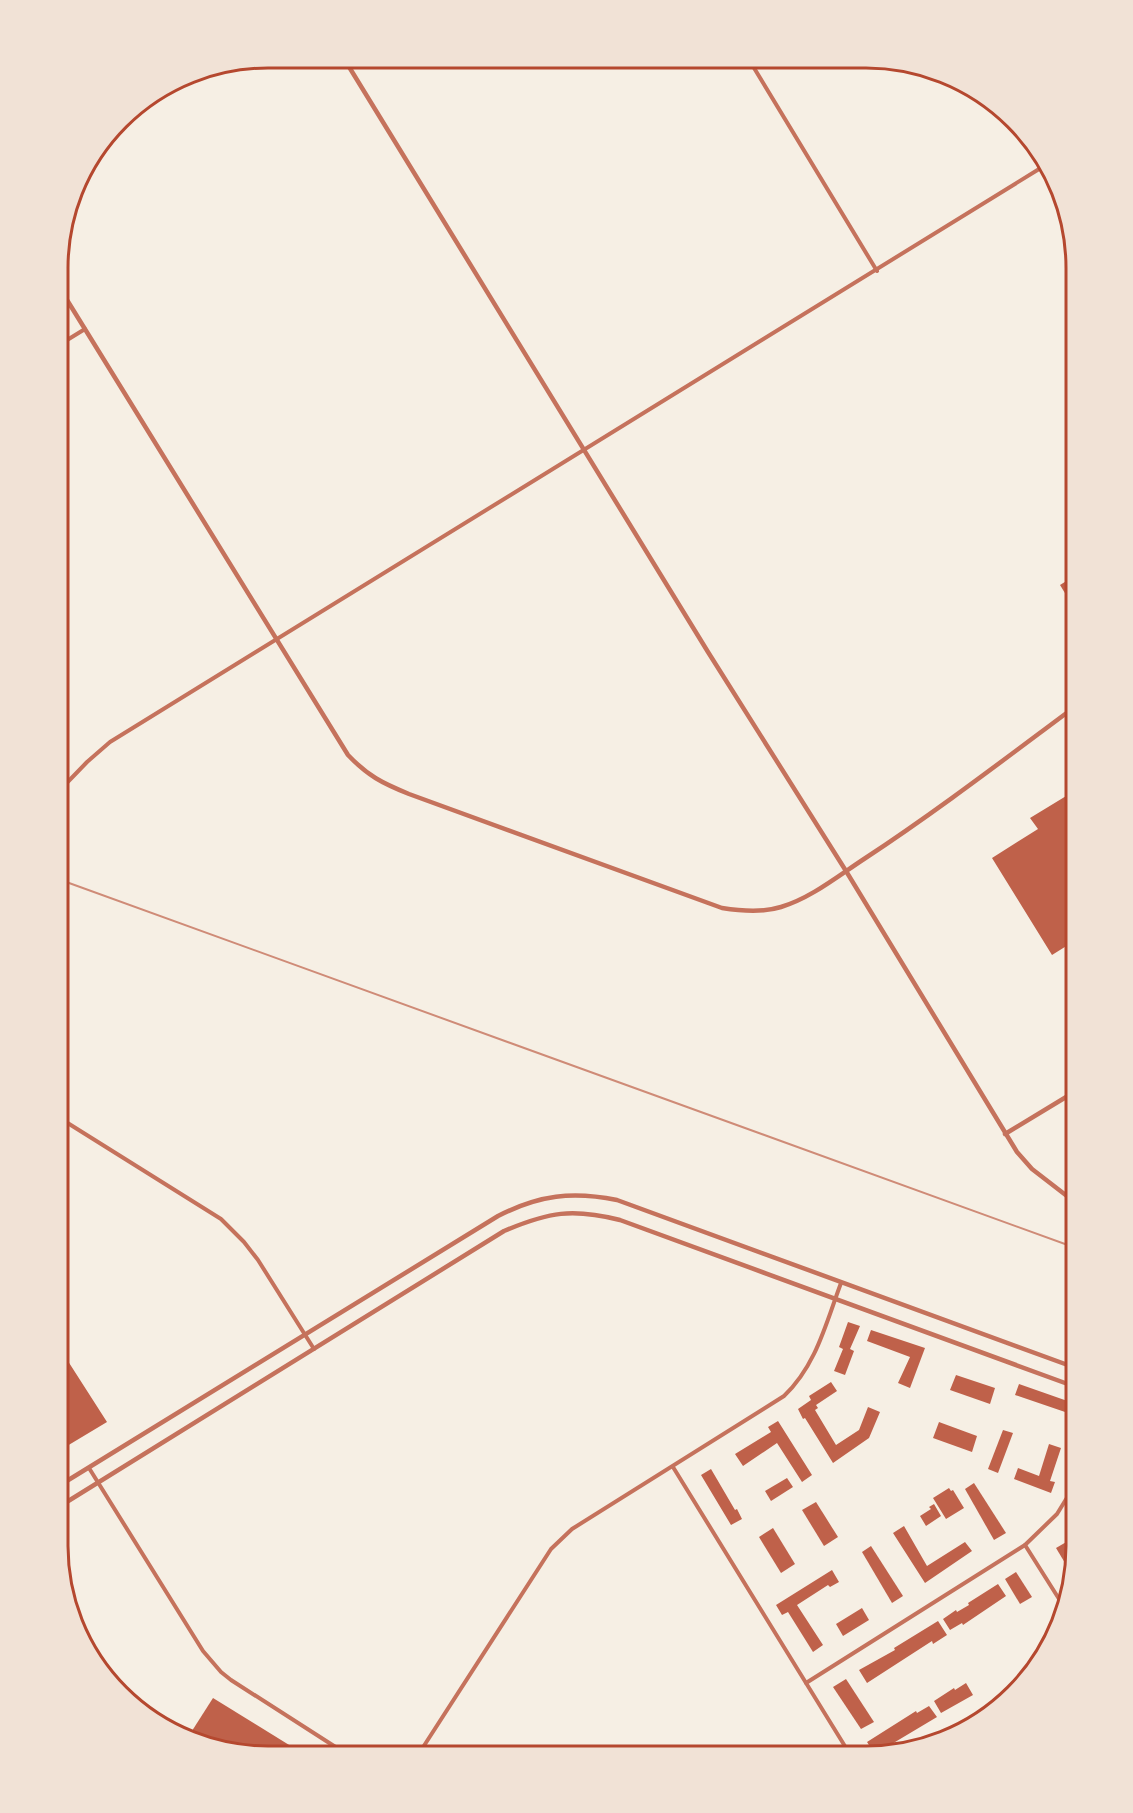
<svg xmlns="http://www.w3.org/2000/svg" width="1133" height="1813" viewBox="0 0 1133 1813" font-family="Barlow,sans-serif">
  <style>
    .building { fill: #bf614a }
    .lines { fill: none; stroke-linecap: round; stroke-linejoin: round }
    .minor { stroke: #c5725c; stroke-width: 4 }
    .tertiary { stroke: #c5725c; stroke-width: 4.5 }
    .rail { stroke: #cf8b77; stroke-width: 2 }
    .rim { fill: none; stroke: #b5482f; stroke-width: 3 }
  </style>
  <rect width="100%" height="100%" fill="#f6efe4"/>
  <g class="building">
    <path d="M1076 575V611L1060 585Z"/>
    <path d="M1076 790V940L1052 955 992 858 1038 829 1030 818Z"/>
    <path d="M848 1322 860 1326 850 1349 854 1351 845 1375 834 1371 843 1349 839 1347Z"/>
    <path d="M871 1330 925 1348 910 1388 898 1383 910 1357 867 1341Z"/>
    <path d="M57 1344 107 1422 62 1449 59 1446 57 1447Z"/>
    <path d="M956 1375 995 1388 990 1404 950 1390Z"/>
    <path d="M831 1382 837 1391 816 1405 818 1408 815 1410 836 1445 859 1430 868 1407 880 1412 869 1438 833 1463 805 1418 803 1419 798 1409 811 1400 809 1396Z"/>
    <path d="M1019 1384 1076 1404V1418L1068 1413 1015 1395Z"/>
    <path d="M778 1421 812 1475 802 1482 777 1443 743 1466 735 1454 771 1432 768 1427Z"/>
    <path d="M939 1422 977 1436 972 1452 933 1438Z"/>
    <path d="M1003 1430 1013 1433 998 1473 988 1469Z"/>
    <path d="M1049 1444 1061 1448 1050 1481 1055 1482 1051 1493 1014 1479 1018 1468 1039 1476Z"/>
    <path d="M711 1469 735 1510 737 1509 742 1519 731 1525 701 1475Z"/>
    <path d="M787 1478 793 1487 771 1501 765 1491Z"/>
    <path d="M974 1483 1006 1533 994 1540 965 1489Z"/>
    <path d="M949 1488 951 1491 953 1490 964 1508 946 1519 933 1498Z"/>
    <path d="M816 1502 838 1537 824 1546 802 1510Z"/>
    <path d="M934 1504 941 1516 926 1526 920 1516 931 1509 929 1507Z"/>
    <path d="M904 1526 927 1566 965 1542 972 1551 925 1583 893 1533Z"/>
    <path d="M773 1528 795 1564 781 1573 759 1537Z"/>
    <path d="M1068 1541 1076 1553 1071 1573 1056 1548Z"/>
    <path d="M871 1546 903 1596 892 1603 862 1552Z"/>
    <path d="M832 1570 839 1582 830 1587 828 1585 797 1605 823 1645 813 1652 788 1612 782 1615 776 1605Z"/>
    <path d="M1016 1572 1032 1597 1020 1604 1005 1579Z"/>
    <path d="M998 1584 1006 1596 963 1625 962 1623 950 1630 943 1619 956 1610 957 1612 969 1605 968 1603Z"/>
    <path d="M862 1608 869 1620 843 1636 836 1624Z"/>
    <path d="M938 1621 947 1635 933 1644 932 1641 867 1683 859 1670 895 1650 894 1648Z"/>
    <path d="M846 1679 874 1722 861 1729 833 1687Z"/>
    <path d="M966 1683 973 1695 941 1713 934 1701 954 1688 955 1690Z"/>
    <path d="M213 1698 294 1748 291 1754H240L190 1734Z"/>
    <path d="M929 1706 937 1717 875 1754 867 1742 916 1711 917 1713Z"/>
  </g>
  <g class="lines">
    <g class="minor">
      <path d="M748 58 877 271"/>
      <path d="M59 345 85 329"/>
      <path d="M58 792 87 762 110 742 1044 166"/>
      <path d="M58 1117 221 1219 244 1242 258 1260 314 1349"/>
      <path d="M673 1467 851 1756"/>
      <path d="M89 1468 203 1651 221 1672 231 1680 348 1755"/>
      <path d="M1025 1545 1066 1610"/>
      <path d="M806 1683 1025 1545 1057 1514 1076 1483"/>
      <path d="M940 1741 963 1727"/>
      <path d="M418 1755 551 1549 572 1529 784 1396C816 1366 826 1323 841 1283"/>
    </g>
    <g class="tertiary">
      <path d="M343 57 708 652 846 871 1017 1152 1032 1169 1076 1203"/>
      <path d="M59 287 348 755C368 776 382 783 409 794L722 908C741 911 762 913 781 907 811 898 838 876 864 859 937 811 1006 758 1076 706"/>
      <path d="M1005 1134 1076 1091"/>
      <path d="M57 1487 498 1216C539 1195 572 1191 617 1200L1076 1368"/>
      <path d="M57 1508 504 1231C549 1212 572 1208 620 1220L1076 1387"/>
    </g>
    <path class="rail" d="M58 879 1076 1248"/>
  </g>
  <path d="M0 0H1133V1813H0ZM268 68H866A200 200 0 0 1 1066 268V1546A200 200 0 0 1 866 1746H268A200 200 0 0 1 68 1546V268A200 200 0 0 1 268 68Z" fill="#f1e2d6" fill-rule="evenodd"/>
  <path class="rim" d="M268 68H866A200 200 0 0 1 1066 268V1546A200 200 0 0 1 866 1746H268A200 200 0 0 1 68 1546V268A200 200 0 0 1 268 68Z"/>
</svg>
